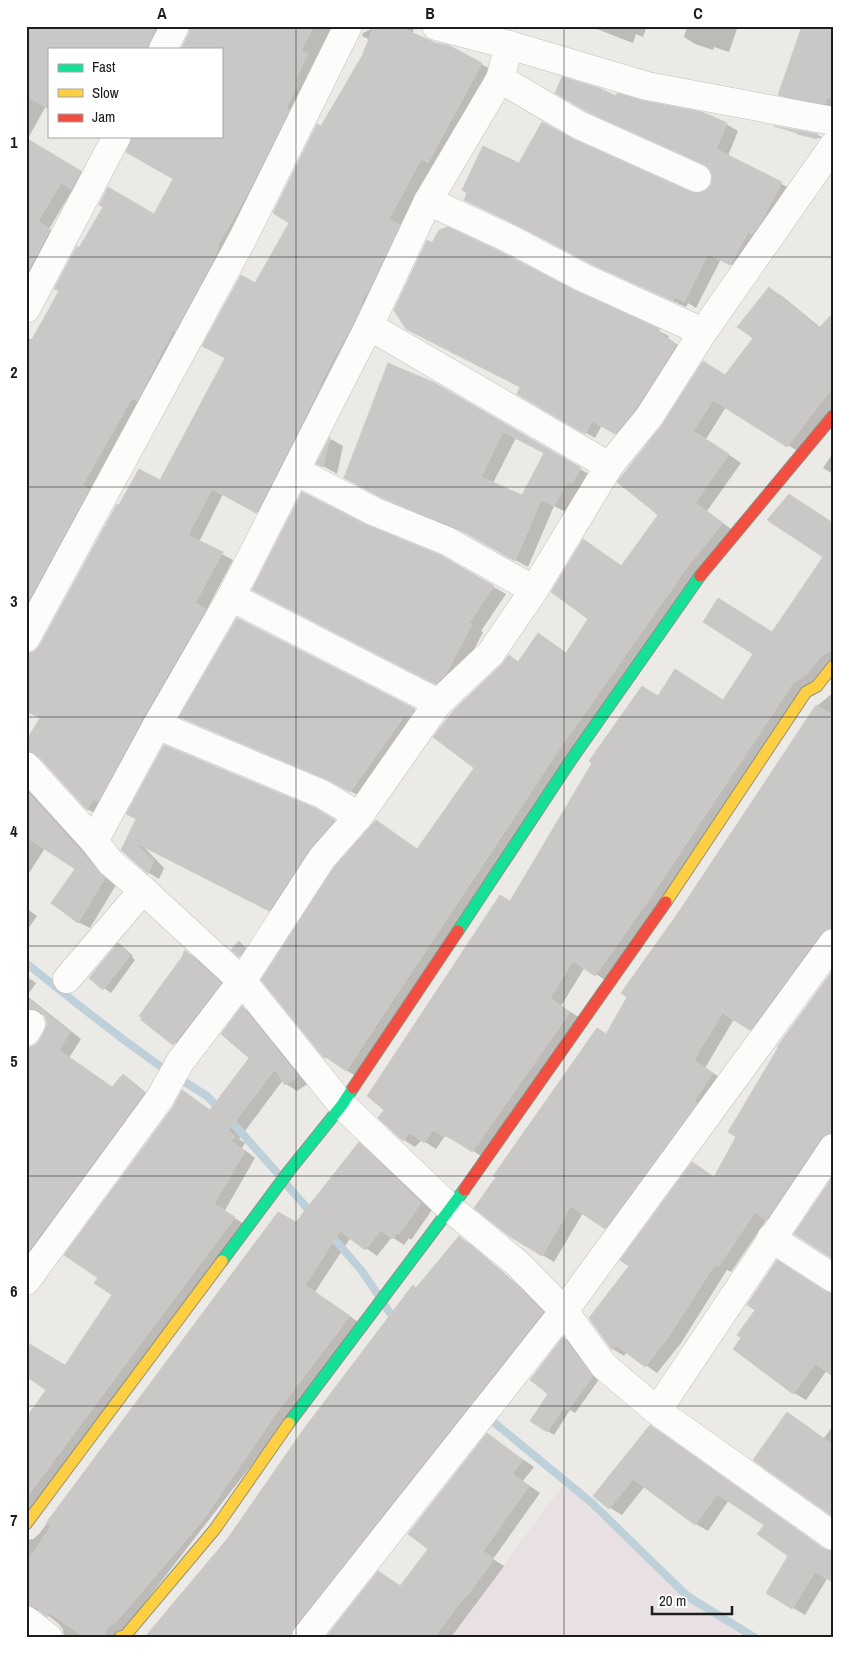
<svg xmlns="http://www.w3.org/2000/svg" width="859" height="1663" viewBox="0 0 859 1663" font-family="'Archivo Narrow',sans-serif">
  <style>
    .industrial { fill: #e8e0e3 }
    .shadow { fill: #0003; fill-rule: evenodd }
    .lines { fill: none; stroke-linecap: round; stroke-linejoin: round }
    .stream { stroke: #bed1da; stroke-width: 8 }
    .building { fill: #c9c8c6; stroke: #ceccc8; fill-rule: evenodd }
    .street-casing { stroke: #c1c0be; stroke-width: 29 }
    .fast-casing { stroke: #8f9380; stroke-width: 13 }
    .slow-casing { stroke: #8f9380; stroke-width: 13 }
    .jam-casing { stroke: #8f9380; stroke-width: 13 }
    .street { stroke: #fcfcfb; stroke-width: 28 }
    .fast { stroke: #16e098; stroke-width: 11 }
    .slow { stroke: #ffcf43; stroke-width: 11 }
    .jam { stroke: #f24e42; stroke-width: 11 }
    .grid { fill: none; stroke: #1d1d1d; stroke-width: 1; stroke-opacity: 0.55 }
    .neatline { fill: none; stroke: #1d1d1d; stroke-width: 2 }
    .grid-label { font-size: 16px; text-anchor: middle; font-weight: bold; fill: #1d1d1d }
  </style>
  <rect width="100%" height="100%" fill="#ebeae6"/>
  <path class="industrial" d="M567 1480 741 1637H450Z"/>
  <g class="shadow">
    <path d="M26 26H172L160 49H49L46 106 27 140 92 178 83 195 73 189 49 229 61 237 39 278 26 271Z"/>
    <path d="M192 26H336L26 632V337L33 340 60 291 79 249 155 216 221 136V49L190 34Z"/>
    <path d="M378 26H409L414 29 412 34 481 64 493 70 440 168 433 164 400 226 410 232 268 518 223 494 199 542 233 560 206 611 216 617 99 815 87 809 41 757 32 758 26 755V743L41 718 35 652 41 646 120 507 160 481 227 358 256 285 291 223 321 128 372 41 362 36 363 33Z"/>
    <path d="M589 26H647L643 37 636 34 633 43Z"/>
    <path d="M687 26H738L729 52 714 47 713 50 695 44 684 37Z"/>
    <path d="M833 26V109L792 101 779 94Z"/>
    <path d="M557 93 616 98 726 124 738 131 728 156 793 190 743 271 721 259 696 308 688 303 686 307 602 269 465 199 519 164 572 140 690 193 699 195 707 191 712 185 714 176 709 166 600 118Z"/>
    <path d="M781 128 818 135 824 139 823 142 805 138 823 142V139Z"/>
    <path d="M770 289 782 296 821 328 833 314V411L801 453 726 407 706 439 741 463 707 511 735 532 359 1078 325 1057 376 821 418 850 476 768 503 665 509 656 519 662 538 635 567 653 589 618 584 541 622 566 660 514 619 482 726 376 755 338Z"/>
    <path d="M575 292 659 331 669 336 668 338 686 351 625 439 602 425 595 438 518 394Z"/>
    <path d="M435 384 592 476 566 512 554 506 528 567 468 534 393 503 358 485ZM516 438 546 453 522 496 493 483Z"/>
    <path d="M331 439 343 446 337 474 318 463Z"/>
    <path d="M833 453V474L823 468Z"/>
    <path d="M833 523V663L608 982 585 967 561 1006 582 1019 484 1158 458 1141 457 1142 445 1136 436 1149 422 1140 415 1147 404 1140 380 1117 511 902 659 698 724 701 825 557Z"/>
    <path d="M367 527 440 556 506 594 481 631 483 632 458 681 448 690 266 597Z"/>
    <path d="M833 693V940L762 1036 734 1019 705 1068 724 1080 617 1234 583 1213 554 1262 510 1235 607 1035 679 913 818 705Z"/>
    <path d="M414 710 423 715 359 796 338 784 181 717Z"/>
    <path d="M26 785 116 885 90 928 78 922 77 868 45 848 26 878Z"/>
    <path d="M314 809 345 827 280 916 141 844 164 868 159 879 149 873 122 850 137 819Z"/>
    <path d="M26 908 37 916 26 932Z"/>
    <path d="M239 943 251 952 246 960 233 950Z"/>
    <path d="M125 949 133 956 132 957 135 960 111 993 90 978Z"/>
    <path d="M186 952 196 958 231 990 185 1050 142 1020 143 1018 140 1016Z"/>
    <path d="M833 972V1145L779 1225 767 1219 731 1272 727 1270 681 1343 657 1373 627 1352 624 1356 613 1349 590 1318 715 1178Z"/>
    <path d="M26 976 36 983 27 996 81 1039 69 1058 113 1088 123 1076 134 1083 155 1100 26 1276V1049L34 1047 40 1041 48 1024 46 1016 43 1014 35 1016 26 1027Z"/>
    <path d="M243 1008 254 1014 309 1083 297 1091 286 1084 283 1080 239 1139 245 1143 242 1148 255 1158 224 1212 246 1225 26 1519V1421L65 1367 113 1295 211 1111 251 1058Z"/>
    <path d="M359 1144 370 1151 432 1210 411 1240 409 1238 404 1245 392 1237 377 1256 351 1237 315 1292 361 1324 118 1637H64L63 1630 59 1624 41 1610 31 1612 26 1616V1540L33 1539 39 1534 279 1213 297 1224Z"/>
    <path d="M459 1237 470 1244 533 1298 554 1319 304 1637H146L229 1539 416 1289Z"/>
    <path d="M756 1310 827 1370 806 1400 794 1393 735 1349Z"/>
    <path d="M564 1338 570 1342 598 1381 575 1413 570 1410 554 1435 532 1421 550 1394Z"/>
    <path d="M788 1414 824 1438 833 1426V1515Z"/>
    <path d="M662 1433 833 1555V1569L805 1615 768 1593 790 1556 766 1525 729 1500 708 1531 696 1524 645 1486 622 1515 610 1508 594 1495Z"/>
    <path d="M487 1435 534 1467 523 1481 540 1493 493 1559 504 1566 451 1637H328L379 1572 401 1586 430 1548Z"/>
  </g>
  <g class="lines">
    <g class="stream">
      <path d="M26 963 76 1003 124 1040 164 1069 207 1096 240 1131 279 1175"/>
      <path d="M286 1184 313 1215"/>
      <path d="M329 1233 362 1271 396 1322"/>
      <path d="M463 1397 592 1503 687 1596 754 1637"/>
    </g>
  </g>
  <g class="building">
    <path d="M26 26H157L149 42 148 49H49V109L26 96Z"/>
    <path d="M190 26H314L301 50 308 54 294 82 298 84 286 108 289 110 246 196 218 245 219 246 213 260 175 331 173 330 137 401 132 398 82 486 89 489 26 605V350L59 291 54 289 77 246 79 248 103 207 99 205 108 187 154 214 173 179 126 152 132 136H221V49H181L189 33Z"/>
    <path d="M374 26H397L436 43 448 45 482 63 428 163 421 159 389 219 400 225 365 297 363 296 360 309 355 319 320 384 321 385 256 513 212 489 188 535 223 552 195 603 206 609 143 717 99 800 96 801 93 799 87 810 38 756 31 751H26V741L40 718 26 711V654L34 652 40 645 117 504 119 505 139 469 160 480 225 358 202 346 241 275 255 283 289 223 273 213 317 124 321 126 362 56Z"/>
    <path d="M802 26H833V99L827 97 825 104 778 95Z"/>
    <path d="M562 77 599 88 616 96 617 93 644 101 702 112 727 123 716 149 782 182 761 222 752 234 748 232 730 265 708 254 684 302 675 297 673 301 589 263 515 224 464 200 467 193 462 190 483 146 519 163 542 122 573 139 691 192 699 193 706 190 711 185 712 176 709 168 703 164 586 111 555 93Z"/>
    <path d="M774 126 818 134 817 139 797 134V133Z"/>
    <path d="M26 138 81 171 71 189 61 183 38 221 50 229 27 273Z"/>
    <path d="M448 227 501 252 576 291 660 329 659 332 676 345 636 408 615 434 592 421 585 434 517 394 520 387 406 329 394 310 427 240 432 243 439 230Z"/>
    <path d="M769 287 819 328 833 313V387L787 447 713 400 693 431 729 454 695 503 723 523 688 566 558 751 346 1071 326 1057 324 1058 261 980 334 867 376 820 417 849 474 768 433 737 454 710 502 664 509 655 518 662 538 633 566 653 588 619 551 592 583 539 621 566 658 515 617 482 662 425 703 361 725 375 753 338 737 327Z"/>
    <path d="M388 363 435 383 581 468 572 483 568 481 554 506 541 500 515 561 455 527 380 497 344 478ZM503 432 544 453 522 495 481 477Z"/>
    <path d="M330 437 323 467 316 464Z"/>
    <path d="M302 492 367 525 440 555 494 586 469 623 472 624 446 674 435 684 252 590Z"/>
    <path d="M789 494 833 523V651L827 652 821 656 807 674 793 683 652 895 595 976 573 961 550 998 570 1012 472 1152 446 1135 445 1137 433 1130 424 1143 410 1133 403 1141 378 1118 384 1110 367 1096 500 895 510 901 592 763 589 761 642 686 658 696 675 669 723 700 753 654 703 622 718 598 772 632 823 557 767 520Z"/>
    <path d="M237 618 415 709 409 718 405 715 350 792 328 780 179 717Z"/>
    <path d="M816 705 833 715V928L826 929 820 934 750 1030 722 1013 694 1060 713 1073 694 1101 697 1103 605 1229 571 1206 542 1256 509 1236 474 1208 496 1177 493 1176 597 1028 606 1034 627 997 621 993 678 913Z"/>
    <path d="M164 745 315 808 335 820 309 849 269 911 134 842 154 861 148 874 121 850 136 819 126 814Z"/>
    <path d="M26 790 105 878 78 923 51 903 75 869 26 837Z"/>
    <path d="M239 941 245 947 239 957 231 950Z"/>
    <path d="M118 943 128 951 126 953 130 956 103 990 89 978Z"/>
    <path d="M185 950 221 983 173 1045 141 1020 142 1018 139 1016 182 957Z"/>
    <path d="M833 970V1133L826 1134 820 1139 766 1220 755 1212 719 1266 715 1264 669 1336 645 1367 616 1345 612 1350 589 1318 629 1266 620 1260 692 1162 714 1177 736 1137 728 1132 778 1048 777 1047Z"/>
    <path d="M26 997 70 1032 59 1050 112 1087 123 1074 145 1092 26 1254V1048L34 1046 39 1041 44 1032 47 1024 45 1016 40 1011 32 1008 26 1010Z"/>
    <path d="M242 1006 298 1076 285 1085 275 1069 228 1131 235 1136 231 1141 245 1151 214 1204 235 1217 26 1498V1418L46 1390 26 1376V1342L65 1365 112 1295 94 1283 98 1278 64 1255 173 1107 182 1090 210 1110 249 1058 221 1034Z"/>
    <path d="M359 1142 421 1203 399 1234 397 1233 392 1239 381 1230 365 1250 340 1231 305 1285 350 1316 277 1412 203 1520 116 1622 109 1626 105 1632V1637H84L50 1613 47 1617 35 1607 26 1605V1564L51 1526 46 1523 278 1212 296 1222Z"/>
    <path d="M833 1176V1259L794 1234Z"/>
    <path d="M459 1236 522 1290 543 1312 294 1627 291 1637H145L228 1538 303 1430 409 1290 413 1285 416 1288Z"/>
    <path d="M777 1260 825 1291 833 1294V1376L815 1364 793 1394 733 1349 741 1338 737 1335 755 1310 747 1305Z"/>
    <path d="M563 1337 593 1376 568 1410 564 1407 547 1432 530 1421 548 1394 530 1380Z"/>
    <path d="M787 1412 833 1445V1517L753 1460Z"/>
    <path d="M650 1425 824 1549 833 1551V1582L815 1572 792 1609 766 1593 788 1556 757 1534 764 1525 717 1494 695 1525 633 1479 609 1509 593 1496Z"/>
    <path d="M487 1433 523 1460 512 1474 529 1486 483 1551 494 1559 466 1597 465 1596 434 1637H326L378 1571 400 1586 428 1549 408 1534Z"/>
  </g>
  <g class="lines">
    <defs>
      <g id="street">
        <path d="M436 26 509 45 647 86 833 121"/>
        <path d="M163 49 175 26"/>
        <path d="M500 79 579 125 697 178"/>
        <path d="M428 201 508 238 582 277 703 332"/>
        <path d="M26 309 117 136"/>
        <path d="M369 326 609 466"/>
        <path d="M296 471 373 511 447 541 534 590"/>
        <path d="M231 597 438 703 491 653 534 590 609 466 649 417 703 332 833 146"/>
        <path d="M26 638 243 238 348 26"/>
        <path d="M26 766 94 841 111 863 143 890 242 981 342 1105 451 1209 518 1264 564 1311 604 1366 657 1411 833 1536"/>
        <path d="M359 816 438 703"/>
        <path d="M94 841 157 725 231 597 369 326 428 201 500 79 509 45"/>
        <path d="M67 979 143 890"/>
        <path d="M26 1032 31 1024"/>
        <path d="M771 1238 833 1278"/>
        <path d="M26 1281 160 1098 180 1062 242 981 322 858 359 816 322 794 157 725"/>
        <path d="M657 1411 833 1148"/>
        <path d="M26 1620 48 1637"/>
        <path d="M306 1637 564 1311 833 943"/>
      </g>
      <g id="fast">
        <path d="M458 931 571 760 700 576"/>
        <path d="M222 1261 289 1171 342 1105 353 1088"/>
        <path d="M289 1423 464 1190"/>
      </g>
      <g id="slow">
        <path d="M666 902 806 692 817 686 833 666"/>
        <path d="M26 1524 222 1261"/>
        <path d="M120 1637 125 1636 215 1529 289 1423"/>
      </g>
      <g id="jam">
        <path d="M700 576 833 416"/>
        <path d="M353 1088 458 931"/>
        <path d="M464 1190 666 902"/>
      </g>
    </defs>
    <use href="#street" class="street-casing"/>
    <use href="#fast" class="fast-casing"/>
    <use href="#slow" class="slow-casing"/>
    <use href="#jam" class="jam-casing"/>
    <use href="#street" class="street"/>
    <use href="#fast" class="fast"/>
    <use href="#slow" class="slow"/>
    <use href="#jam" class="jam"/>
  </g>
  <path class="grid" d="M296 26V1637M564 26V1637M26 257H833M26 487H833M26 717H833M26 946H833M26 1176H833M26 1406H833"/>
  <rect width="859" height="1663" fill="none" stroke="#ffffff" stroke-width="55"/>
  <rect x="48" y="48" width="175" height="90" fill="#ffffff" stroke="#a5a5a5"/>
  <rect x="58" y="64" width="25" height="8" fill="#16e098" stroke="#a5a5a5"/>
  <text x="92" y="72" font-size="15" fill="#1d1d1d">Fast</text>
  <rect x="58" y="89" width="25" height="8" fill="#ffcf43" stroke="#a5a5a5"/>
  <text x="92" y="98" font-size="15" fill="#1d1d1d">Slow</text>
  <rect x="58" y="114" width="25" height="8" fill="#f24e42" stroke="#a5a5a5"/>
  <text x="92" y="122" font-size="15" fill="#1d1d1d">Jam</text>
  <path d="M652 1606v8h80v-8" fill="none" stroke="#1d1d1d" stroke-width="2.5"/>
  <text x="659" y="1606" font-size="15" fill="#1d1d1d" stroke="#ffffff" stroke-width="4" paint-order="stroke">20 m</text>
  <rect x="28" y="28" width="804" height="1608" class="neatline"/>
  <g class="grid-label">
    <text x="162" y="19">A</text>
    <text x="430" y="19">B</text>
    <text x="698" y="19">C</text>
    <text x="14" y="148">1</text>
    <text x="14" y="378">2</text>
    <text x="14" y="607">3</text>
    <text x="14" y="837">4</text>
    <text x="14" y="1067">5</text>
    <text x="14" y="1297">6</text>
    <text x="14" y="1526">7</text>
  </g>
</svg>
